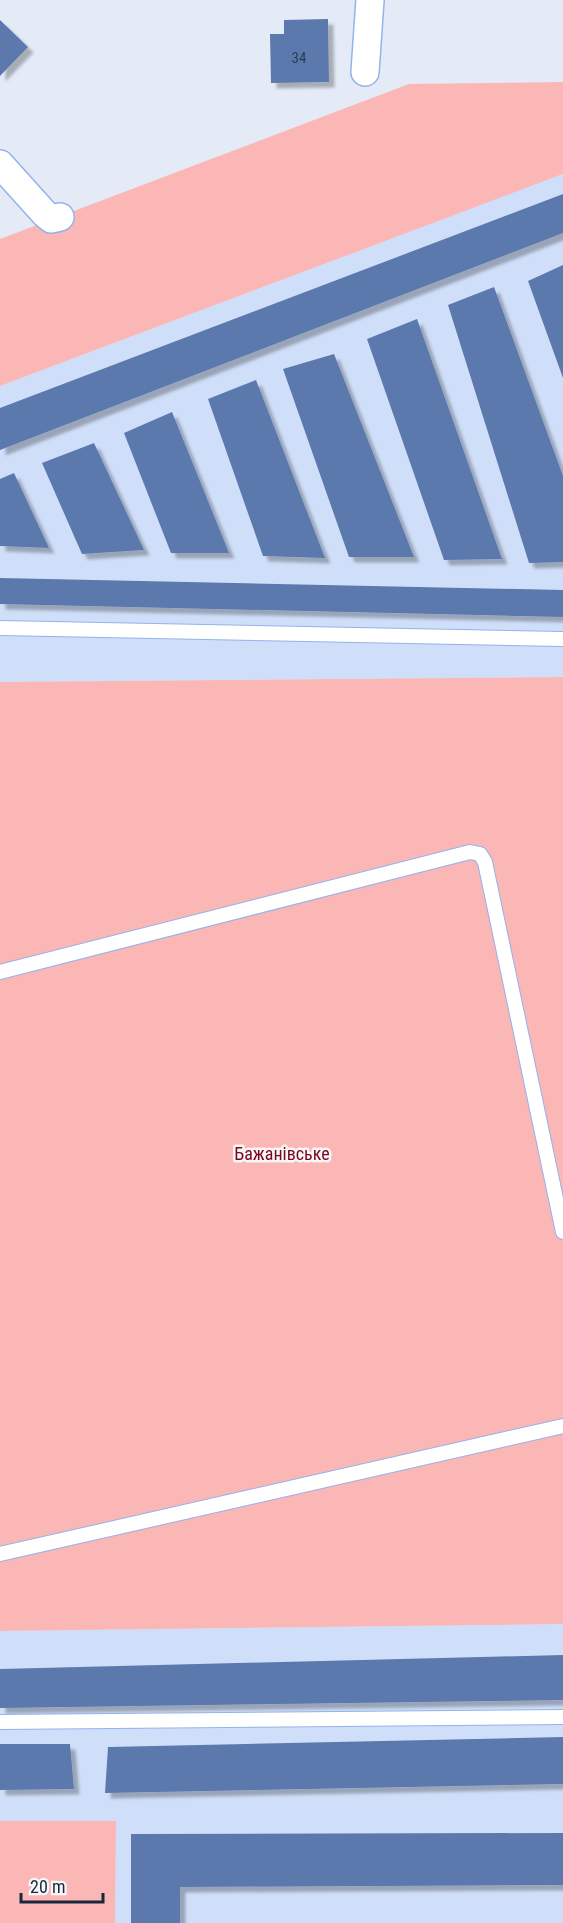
<svg xmlns="http://www.w3.org/2000/svg" width="563" height="1923" viewBox="0 0 563 1923" font-family="'Roboto Condensed',sans-serif">
	<style>
		.built { fill: #d0dff9 }
		.green { fill: #fab7b5 }
		.building { fill: #5b79ad; filter: url(#shadow) }
		.lines { fill: none; stroke-linecap: round; stroke-linejoin: round }
		.lane-casing { stroke: #93b3eb; stroke-width: 16 }
		.street-casing { stroke: #93b3eb; stroke-width: 30 }
		.lane { stroke: #fff; stroke-width: 14 }
		.street { stroke: #fff; stroke-width: 27 }
		.labels { text-anchor: middle; dominant-baseline: central; stroke-width: 5; stroke-linejoin: round; paint-order: stroke }
		.number-label { font-size: 15px; fill: #2a3c58 }
		.park-label { font-size: 18px; fill: #7c051b; stroke: #f7f7f7 }
	</style>
	<defs>
		<filter id="shadow"><feDropShadow dx="5.5" dy="5.5" stdDeviation="1.5" flood-color="#0004"/></filter>
	</defs>
	<rect width="100%" height="100%" fill="#e4ebf7"/>
	<g class="built">
		<polygon points="563,174 563,677 0,682 0,386"/>
		<polygon points="563,1624 563,1923 115,1923 116,1821 0,1821 0,1631"/>
	</g>
	<g class="green">
		<polygon points="563,82 563,174 0,386 0,239 409,84"/>
		<polygon points="563,677 563,1624 0,1631 0,682"/>
		<polygon points="0,1821 116,1821 115,1923 0,1923"/>
	</g>
	<g class="building">
		<polygon points="328,19 329,82 271,83 270,34 284,34 284,20"/>
		<polygon points="0,20 28,47 0,76"/>
		<polygon points="563,194 563,233 0,450 0,408"/>
		<polygon points="563,265 563,378 528,281"/>
		<polygon points="494,287 563,476 563,562 529,563 448,305"/>
		<polygon points="417,319 502,559 444,560 367,339"/>
		<polygon points="334,354 414,557 349,557 283,369"/>
		<polygon points="256,380 325,558 263,556 208,399"/>
		<polygon points="172,412 229,553 171,553 124,433"/>
		<polygon points="94,443 144,550 82,554 42,463"/>
		<polygon points="14,473 49,548 0,546 0,479"/>
		<polygon points="0,578 563,590 563,617 0,604"/>
		<polygon points="563,1655 563,1700 0,1708 0,1669"/>
		<polygon points="563,1737 563,1784 105,1793 108,1747"/>
		<polygon points="0,1744 70,1744 74,1789 0,1790"/>
		<polygon points="563,1833 563,1885 180,1887 180,1923 131,1923 131,1834"/>
	</g>
	<g class="lines">
		<g class="lane-casing">
			<g id="lane">
				<polyline points="0,628 563,639"/>
				<polyline points="0,972 470,852 480,854 485,862 563,1232"/>
				<polyline points="0,1554 563,1426"/>
				<polyline points="0,1722 563,1717"/>
			</g>
		</g>
		<g class="street-casing">
			<g id="street">
				<polyline points="365,72 370,0"/>
				<polyline points="0,164 45,214 51,219 60,217"/>
			</g>
		</g>
		<use href="#lane" class="lane"/>
		<use href="#street" class="street"/>
	</g>
	<g class="labels">
		<g class="number-label">
			<text x="299" y="58">34</text>
		</g>
		<g class="park-label">
			<text x="282" y="1153">Бажанівське</text>
		</g>
	</g>
	<path d="M21 1893v9h82v-9" fill="none" stroke="#1a273c" stroke-width="3"/>
	<text x="30" y="1893" font-size="18" fill="#1a273c" stroke="#f7f7f7" stroke-width="4.5" paint-order="stroke">20 m</text>
</svg>
